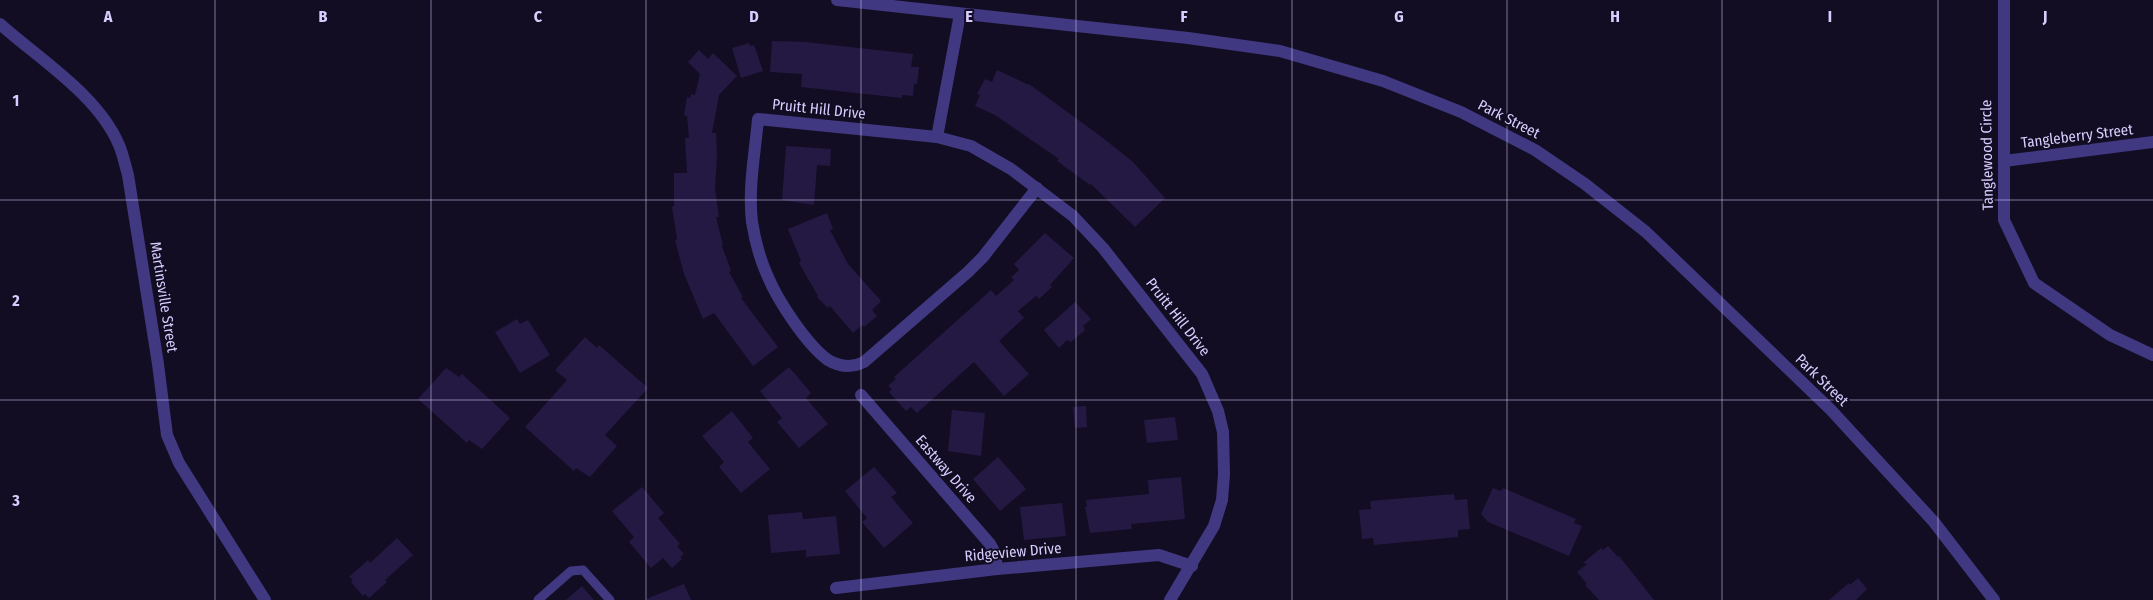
<svg xmlns="http://www.w3.org/2000/svg" width="2153" height="600" viewBox="0 0 2153 600" font-family="'Fira Sans Condensed',sans-serif">
	<style>
		.building { fill: #241943 }
		.lines { fill: none; stroke-linecap: round; stroke-linejoin: round }
		.service { stroke: #403881; stroke-width: 9 }
		.minor { stroke: #403881; stroke-width: 12 }
		.tertiary { stroke: #403881; stroke-width: 12 }
		.grid { fill: none; stroke: #d7ceff; stroke-width: 1; stroke-opacity: 0.55 }
		.labels { text-anchor: middle; dominant-baseline: central; stroke-width: 4; stroke-linejoin: round; paint-order: stroke }
		.street-label { font-size: 15px; fill: #d7ceff; stroke: #120d22 }
		.grid-label { font-size: 16px; text-anchor: middle; font-weight: bold; fill: #d7ceff; stroke: #120d22; stroke-width: 4; stroke-linejoin: round; paint-order: stroke }
	</style>
	<rect width="100%" height="100%" fill="#120d22"/>
	<g class="building">
		<polygon points="772,41 805,42 913,54 911,67 919,67 917,84 914,84 913,96 902,95 902,98 801,87 802,74 770,72"/>
		<polygon points="749,43 750,46 754,45 763,71 741,78 732,48"/>
		<polygon points="699,50 708,59 713,53 737,76 719,95 712,133 716,133 717,155 715,189 719,217 716,217 723,245 722,246 731,271 729,272 743,297 741,298 778,347 753,366 714,313 703,319 684,274 675,240 677,239 672,207 674,206 674,173 687,173 685,138 689,138 687,116 684,115 687,97 690,98 691,94 695,95 700,74 688,62"/>
		<polygon points="997,70 1029,85 1029,84 1103,138 1133,162 1165,198 1135,227 1091,184 1090,185 1057,161 1059,159 995,115 975,106 980,95 977,94 985,79 992,82"/>
		<polygon points="786,146 831,149 830,166 817,165 814,205 782,200"/>
		<polygon points="827,213 833,229 830,230 848,264 881,301 872,310 877,316 864,327 862,325 853,333 830,306 828,308 817,297 818,296 799,263 801,261 788,229"/>
		<polygon points="1045,233 1074,258 1050,285 1052,287 1039,299 1036,296 1018,311 1024,318 999,341 1029,374 1004,396 974,362 917,413 911,407 906,411 889,392 892,389 888,386 896,379 894,377 991,290 996,296 1014,280 1011,277 1019,270 1014,264"/>
		<polygon points="1075,302 1091,319 1083,326 1085,330 1071,342 1067,340 1059,348 1044,330"/>
		<polygon points="517,319 520,324 528,320 550,355 520,373 495,332"/>
		<polygon points="585,337 597,348 599,345 648,388 605,435 617,446 590,477 576,468 574,471 525,427 567,380 555,370"/>
		<polygon points="789,367 811,393 806,398 828,424 799,448 777,422 782,418 760,391"/>
		<polygon points="446,368 459,377 462,374 510,418 482,449 469,440 467,443 418,399"/>
		<polygon points="1086,406 1087,427 1075,428 1073,407"/>
		<polygon points="952,410 985,413 981,456 948,451"/>
		<polygon points="732,411 753,438 748,442 770,469 741,493 719,467 724,462 702,436"/>
		<polygon points="1175,417 1178,440 1147,443 1144,420"/>
		<polygon points="998,457 1026,489 1000,511 973,479"/>
		<polygon points="874,467 897,493 891,497 913,523 884,548 862,522 867,518 845,491"/>
		<polygon points="1181,477 1185,519 1131,524 1132,529 1090,533 1085,507 1087,507 1086,500 1149,494 1148,480"/>
		<polygon points="642,487 664,513 658,518 680,544 677,546 684,554 680,557 682,559 672,568 663,558 651,568 629,542 634,537 612,511"/>
		<polygon points="1493,488 1501,491 1503,488 1576,519 1574,523 1582,526 1569,556 1488,522 1481,514"/>
		<polygon points="1454,494 1455,500 1467,499 1470,529 1458,530 1458,537 1374,545 1373,538 1362,539 1359,510 1371,509 1370,501"/>
		<polygon points="1062,503 1066,536 1024,540 1020,507"/>
		<polygon points="802,512 803,519 836,516 840,554 806,557 806,550 771,553 768,515"/>
		<polygon points="397,538 413,555 385,580 387,582 369,598 365,594 363,596 351,582 353,580 349,577 368,560 370,563"/>
		<polygon points="1608,546 1618,557 1619,556 1654,600 1599,600 1585,585 1587,584 1577,572 1587,564 1583,563 1601,548 1603,550"/>
		<polygon points="1858,578 1867,589 1856,600 1829,600 1849,583 1850,585"/>
		<polygon points="684,584 691,600 647,600 646,599"/>
		<polygon points="582,586 594,600 566,600"/>
	</g>
	<g class="lines">
		<polyline class="service" points="538,600 571,571 583,570 610,600"/>
		<g class="minor">
			<polyline points="2004,0 2004,220 2034,283 2110,335 2153,355"/>
			<path d="M0 24C39 59 98 95 119 145 123 154 125 165 128 175L158 364 167 435 179 463 265 600"/>
			<polyline points="937,137 960,14"/>
			<polyline points="2004,161 2153,142"/>
			<path d="M1037 188 983 257 968 272 864 362C852 368 840 367 828 360 807 345 778 301 768 277 760 260 755 240 752 222 748 188 755 153 758 119L937 137 971 146 1011 169 1073 216 1103 248 1202 374 1218 411 1223 432 1224 474 1222 500 1214 526 1170 600"/>
			<polyline points="861,395 990,544 995,553 997,569"/>
			<polyline points="836,588 997,569 1159,555 1192,566"/>
		</g>
		<polyline class="tertiary" points="837,0 1188,38 1280,51 1383,81 1461,112 1535,150 1585,184 1646,232 1831,410 1934,522 1994,600"/>
	</g>
	<path class="grid" d="M215 0V600M431 0V600M646 0V600M861 0V600M1076 0V600M1292 0V600M1507 0V600M1722 0V600M1938 0V600M0 200H2153M0 400H2153"/>
	<g class="labels">
		<g class="street-label">
			<text transform="translate(819 109) rotate(6)">Pruitt Hill Drive</text>
			<text transform="translate(1509 119) rotate(27)">Park Street</text>
			<text transform="translate(2077 136) rotate(-7)">Tangleberry Street</text>
			<text transform="translate(1987 155) rotate(-91)">Tanglewood Circle</text>
			<text transform="translate(164 297) rotate(81)">Martinsville Street</text>
			<text transform="translate(1178 317) rotate(52)">Pruitt Hill Drive</text>
			<text transform="translate(1822 380) rotate(44)">Park Street</text>
			<text transform="translate(946 469) rotate(49)">Eastway Drive</text>
			<text transform="translate(1013 552) rotate(-5)">Ridgeview Drive</text>
		</g>
	</g>
	<g class="grid-label">
		<text x="108" y="22">A</text>
		<text x="323" y="22">B</text>
		<text x="538" y="22">C</text>
		<text x="754" y="22">D</text>
		<text x="969" y="22">E</text>
		<text x="1184" y="22">F</text>
		<text x="1399" y="22">G</text>
		<text x="1615" y="22">H</text>
		<text x="1830" y="22">I</text>
		<text x="2045" y="22">J</text>
		<text x="16" y="106">1</text>
		<text x="16" y="306">2</text>
		<text x="16" y="506">3</text>
	</g>
</svg>
